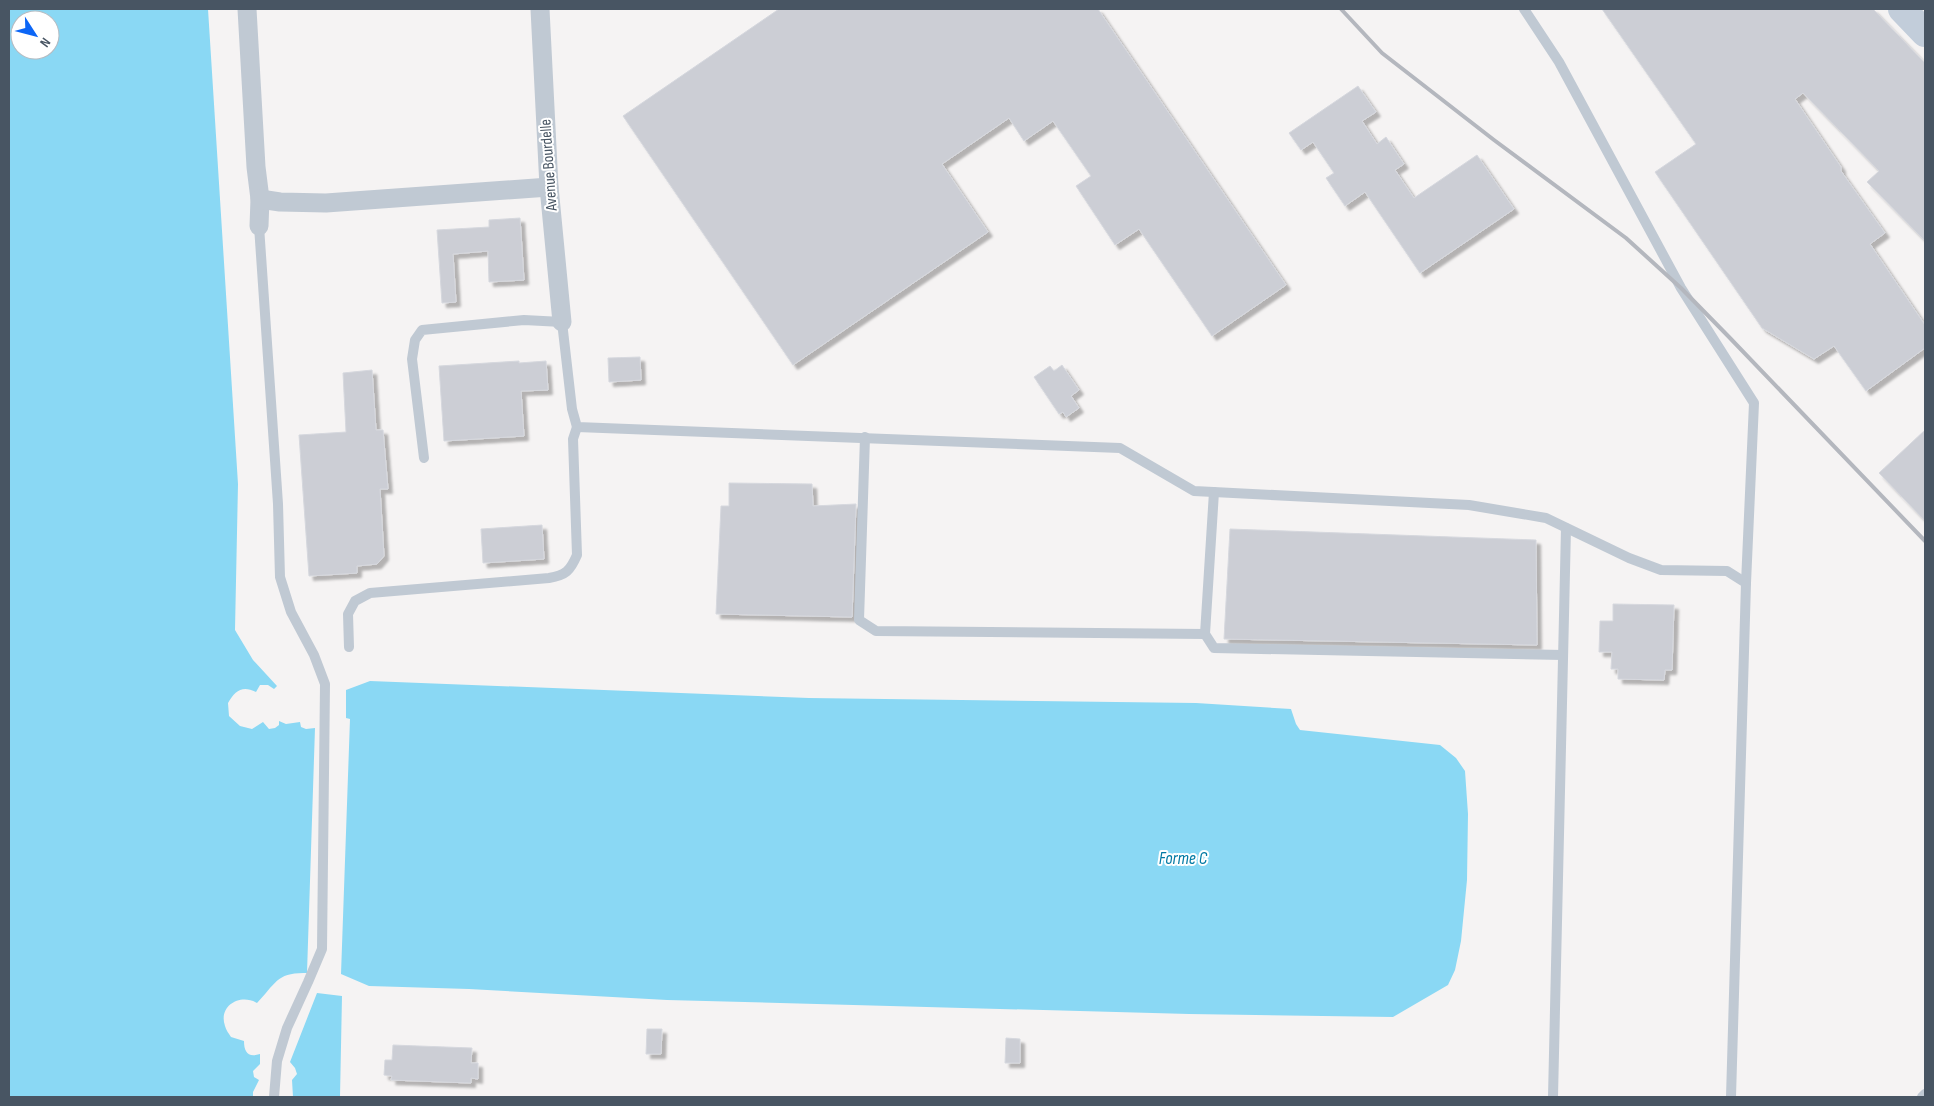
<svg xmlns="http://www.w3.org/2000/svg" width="1934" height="1106" viewBox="0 0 1934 1106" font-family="'Sofia Sans Condensed',sans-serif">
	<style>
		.water { fill: #8ad8f4; fill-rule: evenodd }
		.building { fill: #ccced5; stroke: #d6d8de; filter: url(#shadow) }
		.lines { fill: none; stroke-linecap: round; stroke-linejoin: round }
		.lane { stroke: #c0c9d3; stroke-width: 10 }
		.street { stroke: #c0c9d3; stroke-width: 19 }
		.secondary { stroke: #c2cdda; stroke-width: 28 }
		.rail { stroke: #b4b7be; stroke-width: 4 }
		.labels { text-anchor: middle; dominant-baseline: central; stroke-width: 4; stroke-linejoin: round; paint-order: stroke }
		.street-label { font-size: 16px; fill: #485563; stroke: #fff }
		.water-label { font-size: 18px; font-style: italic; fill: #037aa4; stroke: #fff }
	</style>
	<defs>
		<filter id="shadow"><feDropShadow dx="4.5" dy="4.5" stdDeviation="1" flood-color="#0004"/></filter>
	</defs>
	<rect width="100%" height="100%" fill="#f5f3f3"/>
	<g class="water">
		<path d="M9 9H208L238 484 235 630 253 660 277 686 274 689 268 685H260L256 692C242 685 235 691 228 703L229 716 240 726 252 729 263 722 269 729 275 728 279 725V721L286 724 300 722 301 727 306 729 315 728 307 973C277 972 276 983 257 1003 240 993 218 1006 225 1026 226 1030 229 1034 231 1037L244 1041C244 1052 248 1058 260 1054V1064L253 1071 254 1077 259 1080 253 1092V1097H9ZM20 20H50V50H20Z"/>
		<polygon points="370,681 809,698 1196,703 1291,709 1296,724 1300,730 1440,745 1456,758 1465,771 1468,814 1467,880 1461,941 1455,970 1448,985 1393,1017 1189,1014 667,1000 469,989 369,986 341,974 350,719 346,718 346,690"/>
		<polygon points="317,993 342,996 340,1097 293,1097 292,1080 297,1074 295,1068 290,1062"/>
	</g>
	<g class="building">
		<polygon points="779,9 1098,9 1286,285 1212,336 1139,229 1115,245 1076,186 1091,176 1053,121 1024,141 1009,118 942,164 988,232 793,365 623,116"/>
		<polygon points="1602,9 1873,9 1925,63 1925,241 1867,182 1879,171 1803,93 1795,99 1841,167 1841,171 1885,233 1870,244 1925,325 1925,348 1866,391 1834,346 1814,359 1762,328 1655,172 1696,144"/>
		<polygon points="1358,86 1376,112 1362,121 1377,144 1386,137 1404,164 1395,170 1414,198 1477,155 1514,209 1420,273 1365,192 1345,206 1326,178 1334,173 1313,142 1301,150 1289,133"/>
		<polygon points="520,218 524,280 489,282 488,251 453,254 456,302 442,303 437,230 489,227 489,220"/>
		<polygon points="640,357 641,380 609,382 608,358"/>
		<polygon points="519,361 519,363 546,361 548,390 521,391 524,436 444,441 439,366"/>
		<polygon points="1062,365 1079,390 1071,396 1079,408 1066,417 1063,412 1059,414 1034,377 1050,366 1054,371"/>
		<polygon points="372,370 376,430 383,430 388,489 380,489 384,556 377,564 357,566 357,573 309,576 299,435 346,432 343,373"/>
		<polygon points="1925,430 1925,521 1879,473"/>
		<polygon points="729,483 812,484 813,506 856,504 852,617 716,614 721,506 729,506"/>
		<polygon points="542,525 544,559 483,563 481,529"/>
		<polygon points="1230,529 1536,540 1537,645 1224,639"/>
		<polygon points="1613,604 1674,605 1672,670 1665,670 1664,680 1618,679 1618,669 1611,669 1612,652 1599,652 1600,621 1613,621"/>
		<polygon points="647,1029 662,1029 661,1054 646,1054"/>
		<polygon points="1006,1038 1020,1039 1020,1063 1005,1063"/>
		<polygon points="393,1045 472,1048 471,1063 478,1063 478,1079 471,1078 471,1083 391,1080 392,1076 384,1075 385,1060 392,1060"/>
	</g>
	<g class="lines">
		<g class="lane">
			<polyline points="1524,9 1559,62 1681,288 1754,403 1746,583"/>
			<polyline points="259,226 278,504 280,577 291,612 314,655 325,684 322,949 308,982 287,1028 277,1061 274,1097"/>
			<polyline points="865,437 859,620 876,631 1205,634"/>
			<polyline points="424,458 412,359 415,340 422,330 524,320 562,322 572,409 577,427 1120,448 1194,491 1469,505 1546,518 1629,558 1661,570 1727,571 1746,583 1731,1097"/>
			<polyline points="1214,492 1205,634 1214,648 1563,655"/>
			<path d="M349 647 348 614 355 601 370 593 549 578C566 575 570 571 577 555L573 439 577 427"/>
			<polyline points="1553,1097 1566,528"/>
			<polyline points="1922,1097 1925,1094"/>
		</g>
		<g class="street">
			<polyline points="247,9 256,167 260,199 259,226"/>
			<polyline points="540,9 549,187 562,322"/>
			<polyline points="260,199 280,202 326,203 549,187"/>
		</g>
		<polyline class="secondary" points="1902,9 1925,33"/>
		<polyline class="rail" points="1341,9 1382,53 1494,140 1626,238 1681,288 1729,337 1925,541"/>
	</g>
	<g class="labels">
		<g class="street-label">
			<text transform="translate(549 165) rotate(-94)">Avenue Bourdelle</text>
		</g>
		<g class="water-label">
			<text x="1183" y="858">Forme C</text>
		</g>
	</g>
	<rect width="1934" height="1106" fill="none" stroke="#485563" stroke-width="20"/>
	<g transform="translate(35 35) rotate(126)"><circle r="24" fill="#ffffff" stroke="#b6bbc1"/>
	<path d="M0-4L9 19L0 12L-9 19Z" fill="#0c66f6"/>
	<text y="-8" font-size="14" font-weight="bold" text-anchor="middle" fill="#485563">N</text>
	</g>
</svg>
